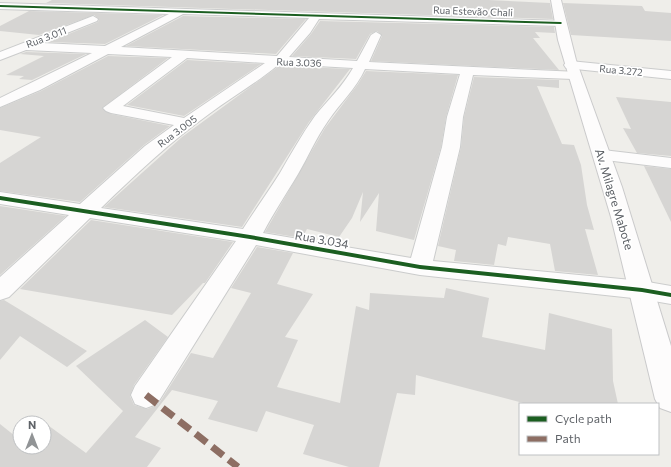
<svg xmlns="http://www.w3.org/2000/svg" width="671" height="467" viewBox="0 0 671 467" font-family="Commissioner,sans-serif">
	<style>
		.building { fill: #d6d5d3 }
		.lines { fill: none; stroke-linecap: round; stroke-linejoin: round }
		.street-casing { stroke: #cbcccc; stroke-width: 2 }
		.secondary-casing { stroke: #cacacb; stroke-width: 2 }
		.street { fill: #fdfcfc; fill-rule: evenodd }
		.secondary { fill: #fdfcfc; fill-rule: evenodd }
		.quiet { stroke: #8d6e63; stroke-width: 7; stroke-dasharray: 14 7; stroke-linecap: butt }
		.cycleway-casing { stroke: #fff; stroke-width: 2 }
		.cycleway { fill: #1b5e20; fill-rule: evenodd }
		.labels { text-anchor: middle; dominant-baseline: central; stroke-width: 3.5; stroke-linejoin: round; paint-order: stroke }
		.far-street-label { font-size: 10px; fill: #5f6368; stroke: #fff }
		.street-label { font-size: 12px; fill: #5f6368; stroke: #fff }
	</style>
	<rect width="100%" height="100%" fill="#efeeea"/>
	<g class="building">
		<polygon points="52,0 488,0 550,3 553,19 46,3"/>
		<polygon points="563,3 642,6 645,11 671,13 671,41 571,35"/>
		<polygon points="29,11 163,15 105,44 49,42 98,22 99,19 94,15 39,35 0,31 0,26"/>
		<polygon points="183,16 306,19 276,54 126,46"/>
		<polygon points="320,21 554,27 555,33 535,32 540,38 533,38 559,70 371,61 382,36 377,31 370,34 356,59 292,56 311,34"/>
		<polygon points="26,52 86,54 32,80 19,79 24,76 6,75 44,56 20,54"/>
		<polygon points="108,56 168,58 102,108 111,114 170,126 144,145 80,202 0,191 0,163 41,137 0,130 0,108 41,91"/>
		<polygon points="187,60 261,64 184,116 127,105"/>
		<polygon points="279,66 350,69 309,122 242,227 104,207 182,137"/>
		<polygon points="366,71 458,75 446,117 441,147 414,240 376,231 379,193 360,222 363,192 352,218 339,237 307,229 302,238 265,232 325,128 358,84"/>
		<polygon points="474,77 559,80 559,88 537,86 562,144 574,145 581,165 587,205 594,230 585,229 598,275 555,271 550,244 508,237 506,246 498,244 494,265 454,261 456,250 438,246 461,147 464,117"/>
		<polygon points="616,97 671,102 671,156 637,153 623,128 631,129"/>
		<polygon points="644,166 671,169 671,222"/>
		<polygon points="0,206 66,216 0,275"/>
		<polygon points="91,220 233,242 205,283 203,283 172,315 20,289"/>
		<polygon points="257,247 293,253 277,284 313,294 285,337 298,340 277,387 340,403 356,306 369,310 370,293 444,298 446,288 489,298 482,337 545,350 549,313 612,329 613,381 618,404 527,404 416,375 415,395 397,393 379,467 349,467 303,454 314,425 266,411 257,432 208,419 218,401 172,390 135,437 161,448 147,467 0,467 0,424 20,440 20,447 44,447 45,423 86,453 123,411 76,366 145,320 168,337 134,385 130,396 134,405 147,409 158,405 191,353 213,358 251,293 231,288"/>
		<polygon points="4,300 32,317 87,351 67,367 20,336 0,360 0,301"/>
	</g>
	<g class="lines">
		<g class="street-casing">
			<g id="street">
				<path d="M0 3 565 21 566 23 561 26 319 19 310 33 289 57 357 61 371 35 376 32 381 35 369 62 578 72 580 75 578 78 573 79 473 75 463 117 460 147 433 261 642 281 671 286V304L642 299 420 275 256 245 157 404 146 408 135 404 131 395 135 386 236 241 90 218 9 297 0 300V277L69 215 0 204V192L80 204 145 146 174 125 111 113 106 111 103 108 172 57 108 54 40 90 0 107V98L92 53 26 50 0 60V52L93 16 98 19 97 21 42 43 105 46 169 14 0 9ZM183 14 309 18 277 56 121 47ZM187 58 265 63 184 118 123 106ZM282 64 353 68C343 86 328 100 315 116 302 134 291 154 280 173 268 192 255 210 243 229L101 208C136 174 170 142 209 114 232 97 256 83 278 65ZM365 69 460 74 447 117 442 147 411 258 263 233C274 212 286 194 298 174 308 157 316 138 328 121 340 103 356 89 365 69Z"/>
				<polygon points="570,61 671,71 671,79 566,68 564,65 566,62"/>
				<polygon points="603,150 671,158 671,168 597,159 594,155 597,151"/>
			</g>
		</g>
		<g class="secondary-casing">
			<polygon id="secondary" points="551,0 561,0 576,60 622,187 671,346 671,412 660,408 655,399 611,217 558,40"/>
		</g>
		<use href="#street" class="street"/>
		<use href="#secondary" class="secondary"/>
		<polyline class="quiet" points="146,395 238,467"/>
		<g class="cycleway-casing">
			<g id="cycleway">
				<polygon points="0,5 561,22 562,23 561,24 0,7"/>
				<polygon points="0,196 250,235 420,265 642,288 671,293 671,297 642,292 420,269 250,239 0,200"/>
			</g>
		</g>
		<use href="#cycleway" class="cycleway"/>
	</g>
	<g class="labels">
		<g class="far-street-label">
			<text transform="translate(473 11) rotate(2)">Rua Estevão Chali</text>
			<text transform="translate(46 37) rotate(-21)">Rua 3.011</text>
			<text transform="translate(299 62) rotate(2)">Rua 3.036</text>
			<text transform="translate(621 70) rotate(5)">Rua 3.272</text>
			<text transform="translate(177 131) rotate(-37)">Rua 3.005</text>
		</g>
		<g class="street-label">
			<text transform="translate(615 199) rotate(73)">Av. Milagre Mabote</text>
			<text transform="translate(322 239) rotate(10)">Rua 3.034</text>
		</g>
	</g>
	<rect x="519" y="403" width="140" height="52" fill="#ffffff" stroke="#bfc1c3"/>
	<rect x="527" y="416" width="20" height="6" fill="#1b5e20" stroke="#bfc1c3"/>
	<text x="555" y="423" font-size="12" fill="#5f6368">Cycle path</text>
	<rect x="527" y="436" width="20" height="6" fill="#8d6e63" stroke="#bfc1c3"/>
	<text x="555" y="443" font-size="12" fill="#5f6368">Path</text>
	<g transform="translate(32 435)"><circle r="19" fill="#ffffff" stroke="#bfc1c3"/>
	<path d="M0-3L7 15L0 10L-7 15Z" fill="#919496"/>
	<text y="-6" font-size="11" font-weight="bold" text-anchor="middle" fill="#5f6368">N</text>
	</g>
</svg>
